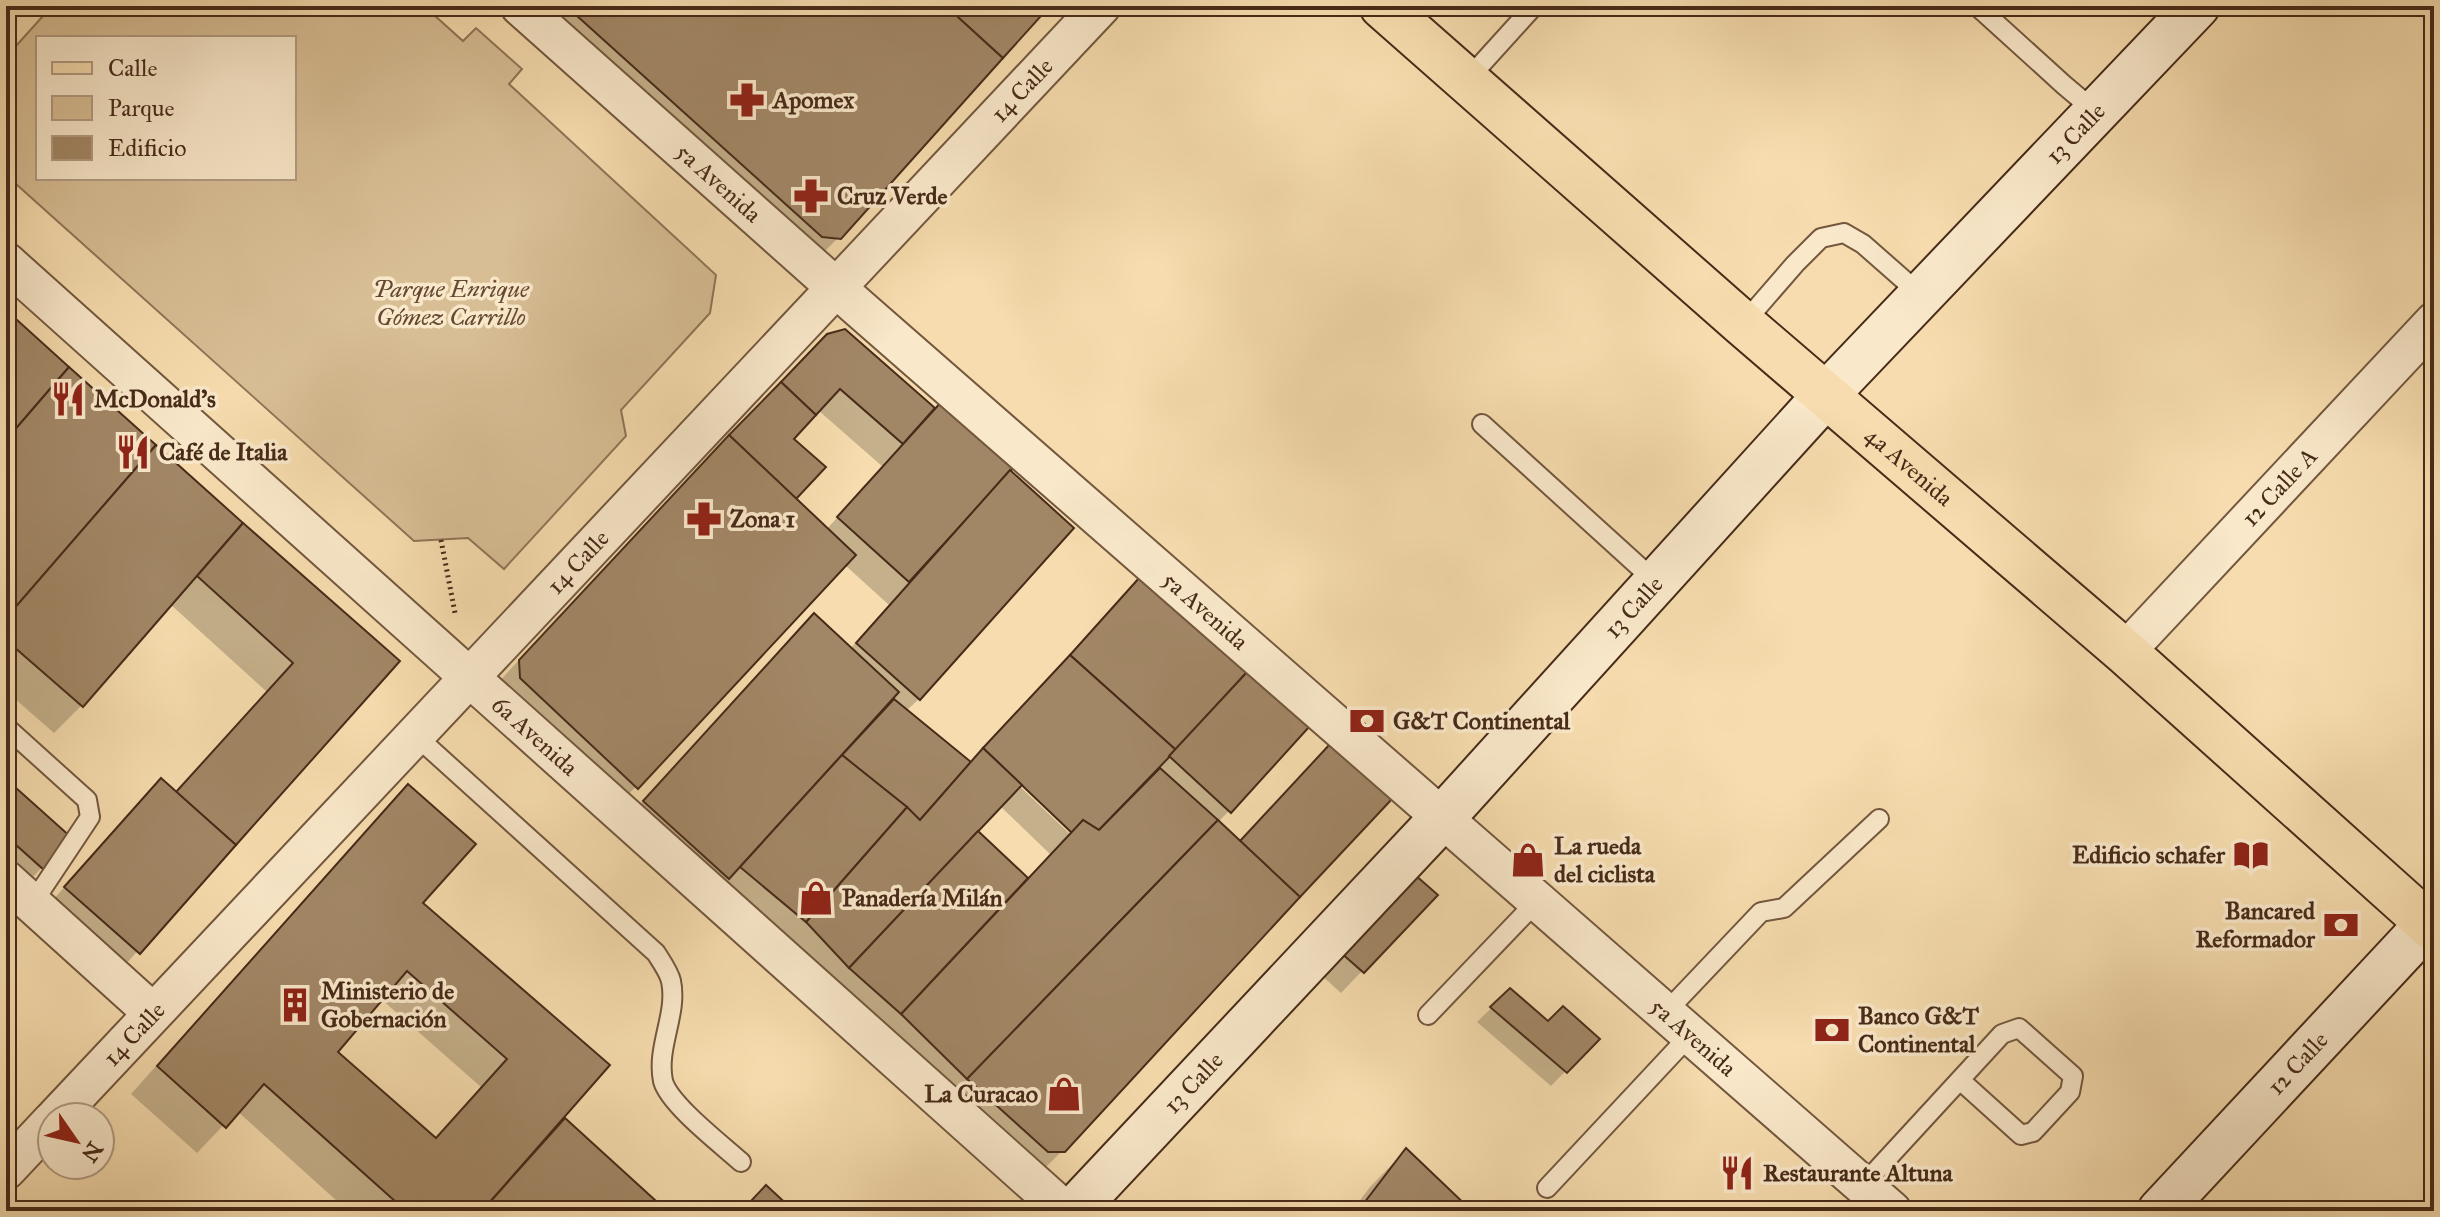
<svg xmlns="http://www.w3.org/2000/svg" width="2440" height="1217" viewBox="0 0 2440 1217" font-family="'IM FELL Great Primer',serif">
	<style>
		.green { fill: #d8be95; stroke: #907457; stroke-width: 2; fill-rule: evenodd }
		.shadow { fill: #0003; fill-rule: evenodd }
		.building { fill: #a28766; stroke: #472b19; stroke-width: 2; fill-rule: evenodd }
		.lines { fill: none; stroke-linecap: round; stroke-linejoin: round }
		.lane-casing { stroke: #73573e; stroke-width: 22 }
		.street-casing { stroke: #73573e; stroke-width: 42 }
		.secondary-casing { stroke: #472b19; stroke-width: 48 }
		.primary-casing { stroke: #472b19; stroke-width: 48 }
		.path { stroke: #472b19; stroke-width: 5; stroke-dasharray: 2 4; stroke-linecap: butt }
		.lane { stroke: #f9e8ca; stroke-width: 18 }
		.street { stroke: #f9e8ca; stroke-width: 38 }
		.secondary { stroke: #f9e8ca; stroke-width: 44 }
		.primary { stroke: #f6dcae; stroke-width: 44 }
		.labels { text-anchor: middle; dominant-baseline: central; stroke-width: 7; stroke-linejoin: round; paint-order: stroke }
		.street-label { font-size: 24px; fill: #472b19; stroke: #f9e8ca }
		.poi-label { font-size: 24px; font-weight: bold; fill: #472b19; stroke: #f9e8ca; text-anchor: start }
		.park-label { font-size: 24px; font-style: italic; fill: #644832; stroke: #f9e8ca }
	</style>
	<rect width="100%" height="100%" fill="#f6dcae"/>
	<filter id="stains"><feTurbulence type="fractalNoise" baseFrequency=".0025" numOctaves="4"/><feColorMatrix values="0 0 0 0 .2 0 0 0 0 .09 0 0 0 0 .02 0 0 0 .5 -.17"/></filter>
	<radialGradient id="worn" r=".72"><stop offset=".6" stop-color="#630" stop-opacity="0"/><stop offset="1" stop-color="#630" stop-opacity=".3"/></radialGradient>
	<path class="green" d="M52 6H424L463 41 476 28 522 69 509 84 716 275 710 313 621 410 626 436 504 569 468 538 414 541 6 175V57ZM38 38H294V178H38Z"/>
	<g class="shadow">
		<polygon points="508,6 1047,6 839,237 811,265"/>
		<polygon points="6,313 397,661 117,974 44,910 140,802 175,794 267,692 170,604 81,706 54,733 6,691"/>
		<path d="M844 331 935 411 1012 466 919 699 906 711 970 763 1119 601 1229 811 1217 823 1063 1150 1035 1178 617 830 787 643 850 649 889 605 845 565 609 815 492 689 701 465ZM818 410 883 467 826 530 793 499 791 440ZM1147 776 1151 780 1121 809 1118 807ZM1016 777 1074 832 1071 835 1013 780ZM999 805 1051 855 1027 880 975 831Z"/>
		<polygon points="6,782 69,838 21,890 6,876"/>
		<path d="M408 786 420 903 562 1118 664 1211H348L237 1111 197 1153 131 1094 381 814ZM381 999 481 1087 435 1140 335 1052Z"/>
		<polygon points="1393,898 1362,971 1341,993 1320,974"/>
		<polygon points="1510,990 1548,1024 1597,1039 1551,1086 1477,1022"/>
		<polygon points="1406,1150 1469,1211 1352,1211 1370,1187"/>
	</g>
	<g class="building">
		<polygon points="566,6 946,6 1003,58 841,239 822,237"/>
		<polygon points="946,6 1050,6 1003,58"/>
		<polygon points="6,310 69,367 6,440"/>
		<polygon points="845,329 935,408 903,444 840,389 816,415 781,382 827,334"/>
		<polygon points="69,367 156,445 6,618 6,440"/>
		<polygon points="781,382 816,415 794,439 826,467 796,499 729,435"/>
		<polygon points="943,400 1015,466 909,582 837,517"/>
		<polygon points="729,435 856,555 638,789 520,678 519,660"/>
		<polygon points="156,445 243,523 83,707 6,640 6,618"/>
		<polygon points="1010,470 1074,528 920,700 856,643"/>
		<polygon points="243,523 400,661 236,845 176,792 293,663 197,576"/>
		<polygon points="1140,577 1248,671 1176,750 1070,655"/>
		<polygon points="814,613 899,692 729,879 643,801"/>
		<polygon points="1070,655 1176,750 1099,830 1083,820 1072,833 983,748"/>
		<polygon points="1248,671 1309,727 1231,813 1169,756"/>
		<polygon points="894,699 971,762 920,820 842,755"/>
		<polygon points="1331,743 1392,799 1300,897 1240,841"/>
		<polygon points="983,748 1022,785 849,968 806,922 907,807 920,820"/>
		<polygon points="842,755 907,807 806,922 740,867"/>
		<polygon points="1160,768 1218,820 967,1079 901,1014 1083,820 1099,830"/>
		<polygon points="161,778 236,845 140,954 64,887"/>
		<polygon points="6,779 72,838 44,870 6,836"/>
		<path d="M408 784 476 844 423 903 610 1065 482 1211H406L264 1084 226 1128 157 1066ZM407 971 507 1059 436 1138 338 1052Z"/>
		<polygon points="1218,820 1300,897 1065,1152 1048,1152 967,1079"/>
		<polygon points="978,831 1028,878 901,1014 849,968"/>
		<polygon points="1414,874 1438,895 1364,973 1340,952"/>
		<polygon points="1510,988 1548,1021 1563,1006 1600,1039 1567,1073 1490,1007"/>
		<polygon points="565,1118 667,1211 482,1211"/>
		<polygon points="1406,1148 1472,1211 1358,1211"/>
		<polygon points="766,1185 794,1211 746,1211 752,1205 749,1203"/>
	</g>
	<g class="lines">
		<g class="lane-casing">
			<g id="lane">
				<polyline points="1977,6 2064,85 2096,112"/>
				<polyline points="1467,80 1534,6"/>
				<polyline points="1743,324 1795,264 1821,238 1844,233 1863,244 1921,295"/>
				<polyline points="1482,424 1656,582"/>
				<polyline points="6,727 87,800 90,817 32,904"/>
				<path d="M415 735 656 953C661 961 669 972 671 981 678 1014 656 1047 663 1081 669 1104 721 1144 741 1162"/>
				<polyline points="1666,1012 1761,912 1784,908 1879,819"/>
				<polyline points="1428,1015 1538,900"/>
				<polyline points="1863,1185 2002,1034 2019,1028 2073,1076 2070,1092 2033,1132 2021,1135 1960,1080"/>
				<polyline points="1547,1188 1691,1034"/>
			</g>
		</g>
		<g class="street-casing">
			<g id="street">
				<path id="s1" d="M520 6 859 308 1892 1211"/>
				<path id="s2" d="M6 262 1065 1211"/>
				<path id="s3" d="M2125 652 2434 322"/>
				<polyline points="6,880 153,1013"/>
				<path id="s4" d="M56 1117 1101 6"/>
				<polyline points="6,1170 52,1121"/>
			</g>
		</g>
		<g class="secondary-casing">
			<g id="secondary">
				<path id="s5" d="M1073 1211 1443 817 1825 396 2197 6"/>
				<path id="s6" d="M2160 1211 2434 917"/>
			</g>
		</g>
		<g class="primary-casing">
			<g id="primary">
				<path id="s7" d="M1382 6 1743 324 2125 652 2434 929"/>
			</g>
		</g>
		<polyline class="path" points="441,540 455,613"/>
		<use href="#lane" class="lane"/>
		<use href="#street" class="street"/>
		<use href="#secondary" class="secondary"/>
		<use href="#primary" class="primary"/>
	</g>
	<defs>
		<g id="pharmacy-bare" transform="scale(2.76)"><path d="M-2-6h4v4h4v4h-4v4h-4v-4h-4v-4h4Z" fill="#8f2418" stroke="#f9e8ca" stroke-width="2.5" paint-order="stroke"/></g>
		<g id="restaurant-bare" transform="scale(2.76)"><path d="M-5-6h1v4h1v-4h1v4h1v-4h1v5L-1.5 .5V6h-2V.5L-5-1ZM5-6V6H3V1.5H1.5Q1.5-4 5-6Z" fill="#8f2418" stroke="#f9e8ca" stroke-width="2.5" paint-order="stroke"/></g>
		<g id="bank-bare" transform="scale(2.76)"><path d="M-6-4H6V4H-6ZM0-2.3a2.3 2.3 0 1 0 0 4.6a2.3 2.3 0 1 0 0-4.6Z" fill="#8f2418" stroke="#f9e8ca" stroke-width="2.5" paint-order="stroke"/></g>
		<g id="library-bare" transform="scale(2.76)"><path d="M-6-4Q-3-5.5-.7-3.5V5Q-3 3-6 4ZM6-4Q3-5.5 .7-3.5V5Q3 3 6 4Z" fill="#8f2418" stroke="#f9e8ca" stroke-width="2.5" paint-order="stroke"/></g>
		<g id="shop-bare" transform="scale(2.76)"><path d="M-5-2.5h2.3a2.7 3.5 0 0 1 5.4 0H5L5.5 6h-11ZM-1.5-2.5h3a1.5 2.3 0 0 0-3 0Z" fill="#8f2418" stroke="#f9e8ca" stroke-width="2.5" paint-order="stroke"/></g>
		<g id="building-bare" transform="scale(2.76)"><path d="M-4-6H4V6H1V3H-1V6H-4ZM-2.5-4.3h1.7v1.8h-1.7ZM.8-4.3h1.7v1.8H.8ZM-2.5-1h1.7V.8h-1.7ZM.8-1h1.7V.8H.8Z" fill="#8f2418" stroke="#f9e8ca" stroke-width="2.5" paint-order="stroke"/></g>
	</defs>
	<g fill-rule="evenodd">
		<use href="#pharmacy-bare" x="747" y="100"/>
		<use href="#pharmacy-bare" x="811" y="196"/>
		<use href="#restaurant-bare" x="68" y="399"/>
		<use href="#restaurant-bare" x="133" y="452"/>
		<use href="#pharmacy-bare" x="704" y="519"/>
		<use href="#bank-bare" x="1367" y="721"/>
		<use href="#library-bare" x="2251" y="855"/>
		<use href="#shop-bare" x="1528" y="860"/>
		<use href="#shop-bare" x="816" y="898"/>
		<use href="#bank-bare" x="2341" y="925"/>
		<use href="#building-bare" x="295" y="1005"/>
		<use href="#bank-bare" x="1832" y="1030"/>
		<use href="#shop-bare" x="1064" y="1094"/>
		<use href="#restaurant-bare" x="1737" y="1173"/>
	</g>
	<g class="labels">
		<g class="street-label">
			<text stroke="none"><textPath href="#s4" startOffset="1410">14 Calle</textPath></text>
			<text stroke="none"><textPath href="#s5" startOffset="1472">13 Calle</textPath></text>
			<text stroke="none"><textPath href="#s1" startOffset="266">5a Avenida</textPath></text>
			<text stroke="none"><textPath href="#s7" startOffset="700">4a Avenida</textPath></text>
			<text stroke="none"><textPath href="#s3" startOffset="226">12 Calle A</textPath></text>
			<text stroke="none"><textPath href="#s4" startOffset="762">14 Calle</textPath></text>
			<text stroke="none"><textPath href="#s5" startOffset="824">13 Calle</textPath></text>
			<text stroke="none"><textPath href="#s1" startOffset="914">5a Avenida</textPath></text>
			<text stroke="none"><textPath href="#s2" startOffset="710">6a Avenida</textPath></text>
			<text stroke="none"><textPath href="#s4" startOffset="114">14 Calle</textPath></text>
			<text stroke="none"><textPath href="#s1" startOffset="1562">5a Avenida</textPath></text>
			<text stroke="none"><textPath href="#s6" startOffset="202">12 Calle</textPath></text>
			<text stroke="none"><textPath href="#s5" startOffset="176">13 Calle</textPath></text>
		</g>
		<g class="poi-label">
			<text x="773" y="100">Apomex</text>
			<text x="837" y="196">Cruz Verde</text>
			<text x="94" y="399">McDonald's</text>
			<text x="159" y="452">Café de Italia</text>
			<text x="730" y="519">Zona 1</text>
			<text x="1393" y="721">G&amp;T Continental</text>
			<text x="1554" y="846">La rueda<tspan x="1554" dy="28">del ciclista</tspan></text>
			<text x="2225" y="855" text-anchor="end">Edificio schafer</text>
			<text x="842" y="898">Panadería Milán</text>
			<text x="2315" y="911" text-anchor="end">Bancared<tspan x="2315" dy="28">Reformador</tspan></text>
			<text x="321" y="991">Ministerio de<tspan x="321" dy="28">Gobernación</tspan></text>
			<text x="1858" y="1016">Banco G&amp;T<tspan x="1858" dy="28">Continental</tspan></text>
			<text x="1038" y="1094" text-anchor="end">La Curacao</text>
			<text x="1763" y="1173">Restaurante Altuna</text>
		</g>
		<g class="park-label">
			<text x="451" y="289">Parque Enrique<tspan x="451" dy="28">Gómez Carrillo</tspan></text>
		</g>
	</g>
	<rect width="2440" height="1217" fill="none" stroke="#f6dcae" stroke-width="32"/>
	<rect x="8" y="8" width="2424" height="1201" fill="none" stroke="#472b19" stroke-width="4"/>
	<rect x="16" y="16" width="2408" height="1185" fill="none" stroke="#472b19" stroke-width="2"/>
	<rect x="36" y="36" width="260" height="144" fill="#f9e8ca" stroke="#b29c83" stroke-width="2"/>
	<rect x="52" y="62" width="40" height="12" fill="#f6dcae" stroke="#b29c83" stroke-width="2"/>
	<text x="108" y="76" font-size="24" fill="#472b19">Calle</text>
	<rect x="52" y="96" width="40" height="24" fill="#d8be95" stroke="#b29c83" stroke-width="2"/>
	<text x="108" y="116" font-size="24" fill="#472b19">Parque</text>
	<rect x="52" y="136" width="40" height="24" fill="#a28766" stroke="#b29c83" stroke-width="2"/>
	<text x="108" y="156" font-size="24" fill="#472b19">Edificio</text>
	<g transform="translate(76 1141) rotate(124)"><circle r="38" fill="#f9e8ca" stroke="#b29c83" stroke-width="2"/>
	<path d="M0-6L14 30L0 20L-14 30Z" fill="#8f2418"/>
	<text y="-12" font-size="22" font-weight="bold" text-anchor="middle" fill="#472b19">N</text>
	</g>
	<rect width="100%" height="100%" filter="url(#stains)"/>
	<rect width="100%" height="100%" fill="url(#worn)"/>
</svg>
